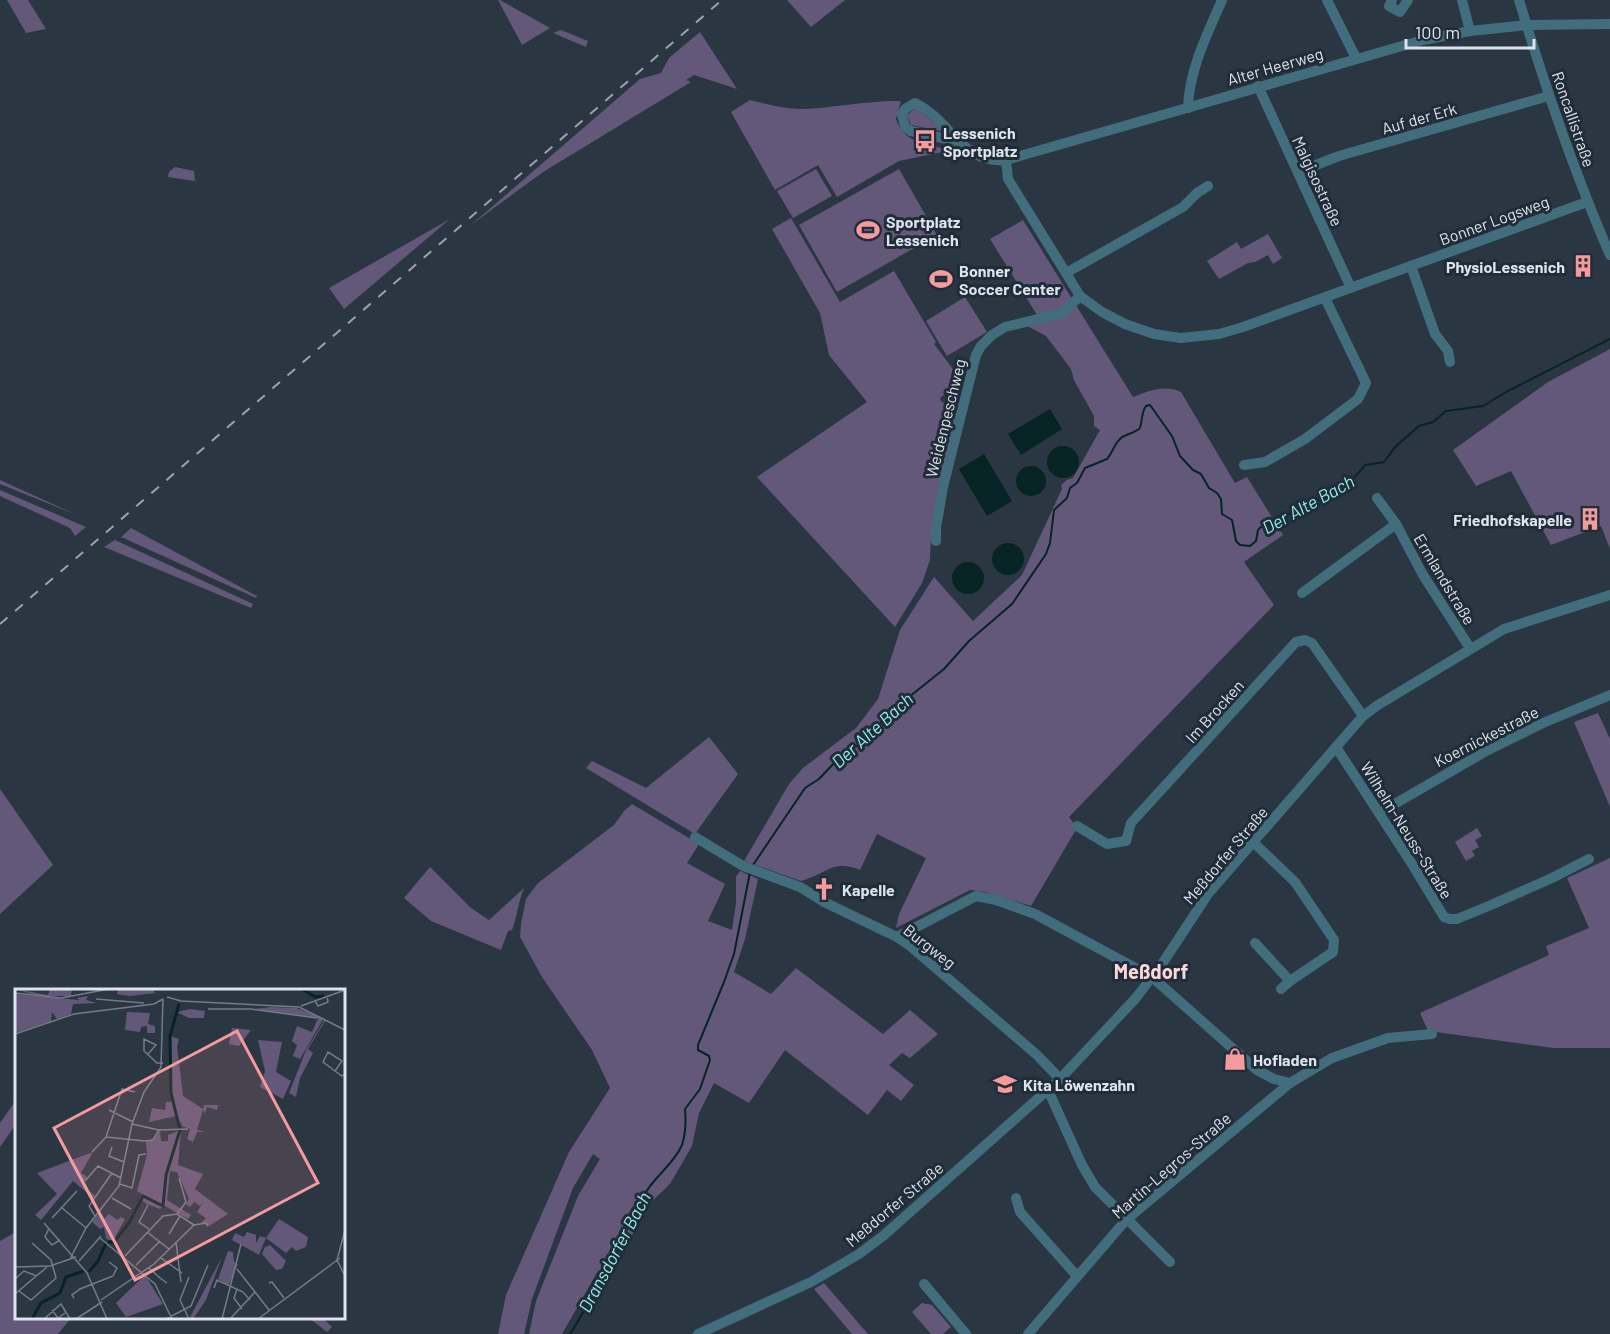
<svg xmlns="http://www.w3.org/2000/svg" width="1610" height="1334" viewBox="0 0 1610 1334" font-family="Barlow,sans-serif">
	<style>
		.green { fill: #635879 }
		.water { fill: #062424 }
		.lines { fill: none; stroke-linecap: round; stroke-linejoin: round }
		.stream { stroke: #062424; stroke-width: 2 }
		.minor { stroke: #426d7c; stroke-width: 10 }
		.rail { stroke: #9ba4ae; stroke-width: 2; stroke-dasharray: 10 10; stroke-linecap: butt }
		.labels { text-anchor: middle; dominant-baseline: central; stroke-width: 6; stroke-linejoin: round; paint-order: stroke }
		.street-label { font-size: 16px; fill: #dde4ec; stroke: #202c38 }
		.poi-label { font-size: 16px; font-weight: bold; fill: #dde4ec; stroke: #202c38; text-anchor: start }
		.water-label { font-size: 18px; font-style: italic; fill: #91eced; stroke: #202c38 }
		.quarter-label { font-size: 20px; font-weight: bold; fill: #fcd8d8; stroke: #202c38 }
		.inset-river { fill: none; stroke: #062424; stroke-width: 3 }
		.inset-road { fill: none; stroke: #727c86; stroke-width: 1.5 }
		.view { fill: #f59b9d; fill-opacity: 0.15; stroke: #f59b9d; stroke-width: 3 }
		.inset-edge { fill: none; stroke: #dde4ec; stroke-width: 3 }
	</style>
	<rect width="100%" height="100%" fill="#2a3642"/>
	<g class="green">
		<polygon points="7,0 28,0 46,29 26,33"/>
		<polygon points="498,0 500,0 550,28 522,45"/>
		<polygon points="787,0 845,0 811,27"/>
		<polygon points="561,30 588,41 586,47 553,33"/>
		<polygon points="700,32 737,89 694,75 686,80 691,82 543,172 471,225 640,79 661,73 669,58"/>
		<path d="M750 100C767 104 784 109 801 109 835 108 868 100 901 101L896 119C904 144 929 145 952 150L899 161 837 197 818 165 775 190 731 112Z"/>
		<polygon points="915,109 918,109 945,132 911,125 907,115"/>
		<polygon points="175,167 194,171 195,181 168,177 169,172"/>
		<polygon points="816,169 832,196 793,218 777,191"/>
		<polygon points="899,169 937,235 837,292 799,225"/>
		<polygon points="791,218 840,302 894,271 936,342 934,344 962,381 940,398 941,401 954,409 957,418 931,538 930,560 922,583 895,627 757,477 867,402 829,355 820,313 772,229"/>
		<polygon points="450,219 344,309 329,288"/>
		<path d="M1023 220 1133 397C1148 391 1165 384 1181 392L1235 483 1247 477 1283 535 1244 562 1274 605 1069 817 1077 828 1031 906 985 892 970 890 896 928 899 914 926 858 877 834 860 870C832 859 827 874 801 881L744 861 789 784 803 768 856 728 878 699 900 630 934 577 973 621 1022 575 1062 489 1061 485 1067 480 1073 478 1100 430 1094 426V416L1074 380 1071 369 1046 336 1029 327 1037 315 990 239Z"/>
		<polygon points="1268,234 1282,258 1273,264 1268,255 1255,262 1248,263 1219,279 1207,261 1237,242 1241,249"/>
		<polygon points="965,297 987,332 947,356 926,321"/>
		<polygon points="1610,349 1610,549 1601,526 1551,545 1511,471 1476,486 1453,450 1548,382"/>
		<polygon points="0,480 77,515 0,484"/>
		<polygon points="0,490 86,527 75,536 70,528 0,496"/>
		<polygon points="131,528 257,596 256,598 121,537"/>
		<polygon points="115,540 253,604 251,608 104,547"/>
		<polygon points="1598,713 1610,739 1610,807 1574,722"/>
		<polygon points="709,737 738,774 695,834 586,768 592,761 646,788"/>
		<polygon points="0,789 53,865 0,914"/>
		<polygon points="632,804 699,844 687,863 725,884 708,921 732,930 736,903 736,877 740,871 758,879 745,939 734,972 771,994 796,968 883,1034 910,1010 938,1034 910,1058 902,1053 889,1065 914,1085 901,1101 887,1090 868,1115 785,1050 749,1103 714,1083 699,1113 692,1146 670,1184 649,1204 627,1244 610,1278 598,1271 562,1334 529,1334 536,1301 578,1196 600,1159 593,1154 573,1188 532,1299 524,1334 498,1334 506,1295 569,1152 610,1088 592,1050 542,977 525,946 520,937 521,924 526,899 538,883 614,825 624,811"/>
		<polygon points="1477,828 1482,836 1475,840 1479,847 1472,851 1475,856 1466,861 1455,842"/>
		<polygon points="1610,858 1610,1048 1554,1048 1428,1031 1420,1013 1549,955 1546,946 1589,928 1567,878"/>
		<path d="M430 867 471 908 489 920 524 888C518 903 517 917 512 930L508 931 501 950 431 921 404 898Z"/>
		<polygon points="16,1100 16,1124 0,1147 0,1123"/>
		<polygon points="16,1232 16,1318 71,1318 58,1334 0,1334 0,1241"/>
		<polygon points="824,1283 868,1334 852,1334 814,1289"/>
		<polygon points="922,1303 932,1305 951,1327 943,1334 931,1334 912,1312"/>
		<polygon points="309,1318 323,1318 332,1327 327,1332"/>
	</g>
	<g class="water">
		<polygon points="1050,409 1062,429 1021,455 1008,434"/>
		<circle cx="1063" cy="462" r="16"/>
		<polygon points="984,454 1012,501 987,516 959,469"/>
		<circle cx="1031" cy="481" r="15"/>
		<circle cx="1008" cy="559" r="16"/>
		<circle cx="968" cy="578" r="16"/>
	</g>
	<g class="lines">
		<g class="stream">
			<path d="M753 865 805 788 819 779 835 762 865 740 889 713 944 669 969 641 1012 604 1046 554 1050 543 1054 510 1067 498 1070 488 1077 483 1085 468 1107 459C1113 452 1114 444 1121 438 1126 434 1134 433 1139 429 1143 425 1140 414 1146 406L1150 405 1172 436 1180 456 1193 470 1201 474 1209 488 1217 493 1221 499 1222 514 1232 520 1236 541 1240 545 1250 546 1256 541 1258 530 1262 526 1275 525 1283 515C1303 511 1316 508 1327 489 1344 486 1355 479 1365 465L1384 462 1395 447 1419 426 1433 422 1446 411 1483 406 1506 392 1610 339"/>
			<path d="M570 1334C599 1289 619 1239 646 1192 656 1175 674 1164 682 1145 686 1133 686 1121 685 1109L700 1089 710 1060 709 1056 698 1050V1045L724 982 734 954 750 872"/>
		</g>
		<g class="minor">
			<polyline points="1327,0 1356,58"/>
			<polyline points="1392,0 1389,6 1400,12 1408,0"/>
			<polyline points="1462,0 1470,31"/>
			<path d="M1519 0C1545 87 1574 172 1610 255"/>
			<polyline points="1258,86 1351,288"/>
			<path d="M1188 108C1189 70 1207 35 1222 0"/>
			<path d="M960 142 911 131 905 127 902 114 905 109 915 103C951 120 962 165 1006 160L1423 40 1470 31 1527 25 1610 24"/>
			<polyline points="1006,160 1008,179 1080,296 1102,312 1125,324 1154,334 1181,338 1219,334 1243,327 1587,202"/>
			<polyline points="1298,172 1339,156 1549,96"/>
			<polyline points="1411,266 1435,334 1448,351 1450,362"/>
			<polyline points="1066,273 1183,207 1197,193 1208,186"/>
			<polyline points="1244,465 1265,462 1305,439 1358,399 1366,383 1325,298"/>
			<polyline points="1377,498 1396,524 1423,575 1470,648"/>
			<polyline points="936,541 936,528 943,487 976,355 981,346 992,335 1005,327 1062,313 1080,296"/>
			<polyline points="1302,593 1396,524"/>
			<polyline points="1336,747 1412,864 1444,917 1450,919 1457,919 1491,905 1552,878 1589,859"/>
			<polyline points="1379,813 1488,750 1543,723 1610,695"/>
			<polyline points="1077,826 1107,844 1126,841 1131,823 1296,642 1305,640 1312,643 1363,716"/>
			<polyline points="695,837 743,866 800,887 824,902 897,937 909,945 1037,1055 1060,1079"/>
			<polyline points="1254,843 1295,882 1334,940 1333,952 1290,981 1281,989"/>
			<polyline points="897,937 976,896 996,900 1035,914 1152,977 1257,1070 1274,1079 1290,1083 1332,1058 1388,1038 1432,1034"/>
			<polyline points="1255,943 1290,981"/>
			<polyline points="1048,1090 1082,1165 1095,1187 1170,1262"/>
			<polyline points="1016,1198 1020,1212 1077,1276"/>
			<polyline points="924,1284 966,1334"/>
			<polyline points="698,1334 811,1282 859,1254 883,1236 1060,1079 1135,999 1162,964 1208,894 1363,716 1378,705 1504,629 1610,595"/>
			<polyline points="1028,1334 1126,1220 1290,1083"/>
		</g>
		<polyline class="rail" points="0,624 722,0"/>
	</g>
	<defs>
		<g id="bus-bare" transform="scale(1.8)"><path d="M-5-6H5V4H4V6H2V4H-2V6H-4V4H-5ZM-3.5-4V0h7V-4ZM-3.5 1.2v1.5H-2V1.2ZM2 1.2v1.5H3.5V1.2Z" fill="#f59b9d" stroke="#202c38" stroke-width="2.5" paint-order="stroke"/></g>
		<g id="stadium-bare" transform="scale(1.8)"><path d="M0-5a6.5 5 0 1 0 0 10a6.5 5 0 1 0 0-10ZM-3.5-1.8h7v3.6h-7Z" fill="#f59b9d" stroke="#202c38" stroke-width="2.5" paint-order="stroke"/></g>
		<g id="building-bare" transform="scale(1.8)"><path d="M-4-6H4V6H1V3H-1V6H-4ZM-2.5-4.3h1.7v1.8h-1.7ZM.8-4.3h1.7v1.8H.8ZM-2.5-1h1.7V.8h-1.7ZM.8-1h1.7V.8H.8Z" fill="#f59b9d" stroke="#202c38" stroke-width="2.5" paint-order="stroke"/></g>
		<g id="church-bare" transform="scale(1.8)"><path d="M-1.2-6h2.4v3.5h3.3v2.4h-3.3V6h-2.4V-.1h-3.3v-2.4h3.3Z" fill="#f59b9d" stroke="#202c38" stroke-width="2.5" paint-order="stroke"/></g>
		<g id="shop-bare" transform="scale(1.8)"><path d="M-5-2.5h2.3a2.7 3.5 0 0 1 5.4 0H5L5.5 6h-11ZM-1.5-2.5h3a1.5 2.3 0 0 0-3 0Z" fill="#f59b9d" stroke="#202c38" stroke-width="2.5" paint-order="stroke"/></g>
		<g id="school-bare" transform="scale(1.8)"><path d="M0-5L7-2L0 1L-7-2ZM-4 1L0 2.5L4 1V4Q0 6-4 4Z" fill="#f59b9d" stroke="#202c38" stroke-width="2.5" paint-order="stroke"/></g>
	</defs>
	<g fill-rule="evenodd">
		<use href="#bus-bare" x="925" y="141"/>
		<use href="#stadium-bare" x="868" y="230"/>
		<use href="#building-bare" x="1583" y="266"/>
		<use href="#stadium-bare" x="941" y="279"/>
		<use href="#building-bare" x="1590" y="519"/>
		<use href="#church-bare" x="824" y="889"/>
		<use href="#shop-bare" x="1235" y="1059"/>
		<use href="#school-bare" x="1005" y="1084"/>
	</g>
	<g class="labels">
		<g class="street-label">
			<text transform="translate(1275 66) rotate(-16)">Alter Heerweg</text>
			<text transform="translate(1419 118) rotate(-16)">Auf der Erk</text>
			<text transform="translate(1574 119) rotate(71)">Roncallistraße</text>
			<text transform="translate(1318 181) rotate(65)">Malgisostraße</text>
			<text transform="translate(1494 220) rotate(-20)">Bonner Logsweg</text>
			<text transform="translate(945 418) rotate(-76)">Weidenpeschweg</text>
			<text transform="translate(1445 579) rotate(59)">Ermlandstraße</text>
			<text transform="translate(1214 711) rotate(-48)">Im Brocken</text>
			<text transform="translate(1486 736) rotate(-27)">Koernickestraße</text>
			<text transform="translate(1407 830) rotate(58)">Wilhelm-Neuss-Straße</text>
			<text transform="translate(1225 855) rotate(-50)">Meßdorfer Straße</text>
			<text transform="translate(930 946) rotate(38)">Burgweg</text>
			<text transform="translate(1171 1165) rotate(-41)">Martin-Legros-Straße</text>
			<text transform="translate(894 1204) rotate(-40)">Meßdorfer Straße</text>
		</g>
		<g class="poi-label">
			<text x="943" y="132">Lessenich<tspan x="943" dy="18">Sportplatz</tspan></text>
			<text x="886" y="221">Sportplatz<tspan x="886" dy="18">Lessenich</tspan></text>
			<text x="1565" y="266" text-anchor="end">PhysioLessenich</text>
			<text x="959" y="270">Bonner<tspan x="959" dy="18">Soccer Center</tspan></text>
			<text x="1572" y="519" text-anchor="end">Friedhofskapelle</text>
			<text x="842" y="889">Kapelle</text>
			<text x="1253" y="1059">Hofladen</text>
			<text x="1023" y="1084">Kita Löwenzahn</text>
		</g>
		<g class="water-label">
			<text transform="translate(1308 504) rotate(-29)">Der Alte Bach</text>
			<text transform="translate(872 730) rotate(-42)">Der Alte Bach</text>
			<text transform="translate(614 1252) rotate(-62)">Dransdorfer Bach</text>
		</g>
		<g class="quarter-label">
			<text x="1151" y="971">Meßdorf</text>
		</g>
	</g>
	<g transform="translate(15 989)">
		<rect width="330" height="330" fill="#2a3642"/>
		<path d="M0 0 33 6 35 0H57L56 6 60 7H23ZM103 0H138L140 4 115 7 102 5ZM0 5 64 11 62 9 73 7 71 11 82 14 58 15 56 25 42 30 37 23 36 32 0 44ZM256 18 281 19 309 29 285 70 278 67 282 56 277 52 282 37 297 43 303 29 238 20ZM175 20 190 22 189 29H174L162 23ZM112 23 135 24 133 35 140 37V44H132V37L126 38 125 43 110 41ZM310 30 321 36 310 32 293 60 298 64 285 89 281 108 274 104 291 61ZM217 39 236 41 224 57 214 55ZM155 47 164 50 161 62 162 57 168 107 188 120 189 116H203L202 121 192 118 190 124 188 121 182 141 190 143H182L178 153 172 150 175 140 167 137 166 132 164 139 161 127 134 133 137 119 150 121 151 113H156ZM243 51 267 53 261 83 276 92 268 110 245 98 250 82ZM166 141 163 176 188 185 180 200 213 225 194 237 186 234 191 229 182 223 190 211 185 217 179 213 175 218 171 215 174 210 162 183 155 182 152 211 176 226 173 230 150 217 145 220 132 215 125 210 127 205 122 202 132 166 131 153 139 151 145 142 146 152H153V146ZM78 163 66 184 72 188 67 195 80 207 78 209 58 192 26 231 20 226 42 205 22 184ZM83 225 89 230 94 225 102 231 106 228 110 230 98 252 91 250 89 238 85 240 77 233ZM264 230 293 248 291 258 281 262 277 258 271 264 251 249ZM232 243 241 246V254L245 247 251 249 244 266 217 251 220 244 229 248ZM255 256 271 272 267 280 261 281 247 265 250 258ZM213 262 218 263 219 273 223 275 214 296 203 290ZM207 268 191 311 178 330H174ZM130 286 148 315 111 328 101 314Z" fill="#635879"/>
		<path class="inset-river" d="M287 0 300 8 309 7M93 253H99L114 234 128 207 148 217 151 186 165 141 156 104 155 47 164 15M74 283 83 272 91 254M17 330 26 314 45 304 51 288 69 282"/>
		<path class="inset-road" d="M0 4 46 9 94 0M152 8 166 12 284 18 330 41M81 10 129 14M300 12 303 17 313 13 312 7M286 17 330 1M193 20H236L302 29M0 45 59 25 139 15 148 10M133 65 141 56 129 50V62L142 74H148M320 82 327 72 313 63 308 73 320 82 327 87 330 85M94 121 118 133M117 135 144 141 173 140M91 148 107 100 120 103M97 158 94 167 109 173M77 163 91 148 130 152 138 151 144 141M70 192 83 177 106 189M105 195 117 199 124 166 131 165M97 209 116 220M133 216 124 233 134 240M46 218 71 239M162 225 171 213 164 189M80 227 74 217 97 184M37 229 62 202M29 234 72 284 92 330M34 239 30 248 37 256 45 251M330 241 322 271 330 287M132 243 154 260M154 245 165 227M85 249 140 295 157 330M161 253 166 293M110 267 148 227 162 225 179 236M146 269 167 284M55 270 71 239 104 197 117 135 129 103 146 78 148 10M64 272 86 247M121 276 145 252M0 278 35 277 61 268M134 279 145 289 152 294 149 292M222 280 254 321M0 290 9 282 22 287M254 294 257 293 269 309M199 299 202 291 228 303 235 311M222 300 219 309 227 320M4 302 16 311 41 289 36 271 17 254M0 305 32 278M59 309 57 306 65 300 98 287 102 279 94 273M86 311 139 275 179 236 191 234 193 237M165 311 174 288M165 311 174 330M37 321 43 329 50 324M29 330 46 315 55 330M61 330 87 313M151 330 176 317 193 276M207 330 226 255M215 330 240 303M243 330 325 269"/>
		<path class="view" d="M222 42 303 194 120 291 39 139Z"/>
		<rect width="330" height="330" class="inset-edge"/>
	</g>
	<path d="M1406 39v9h128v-9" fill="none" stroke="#dde4ec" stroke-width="3"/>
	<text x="1415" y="39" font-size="18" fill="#dde4ec" stroke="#202c38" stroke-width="4.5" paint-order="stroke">100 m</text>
</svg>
